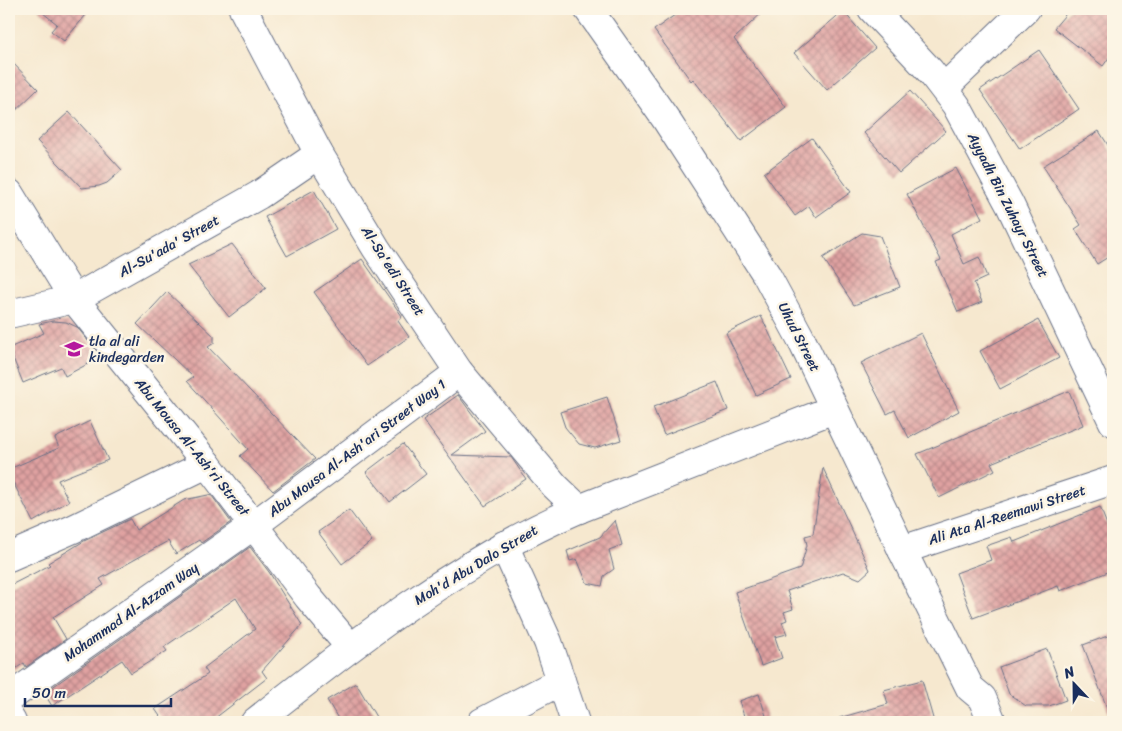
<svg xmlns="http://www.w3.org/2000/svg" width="1122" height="731" viewBox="0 0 1122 731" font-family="Sriracha,sans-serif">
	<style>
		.building { fill: url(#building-cross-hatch) }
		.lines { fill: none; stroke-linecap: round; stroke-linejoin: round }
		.minor-casing { stroke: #687086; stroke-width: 30 }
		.minor { stroke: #fff; stroke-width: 28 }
		.labels { text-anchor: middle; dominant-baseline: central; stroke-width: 5; stroke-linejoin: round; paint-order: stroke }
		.street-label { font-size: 14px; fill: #1b2f5e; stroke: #fcf5e5 }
		.poi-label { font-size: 14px; fill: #1b2f5e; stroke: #fcf5e5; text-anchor: start }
	</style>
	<defs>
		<pattern id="building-cross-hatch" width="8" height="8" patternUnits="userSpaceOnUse" patternTransform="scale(1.25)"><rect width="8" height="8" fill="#e0a2a1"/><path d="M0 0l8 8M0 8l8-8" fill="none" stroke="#b58486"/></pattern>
	</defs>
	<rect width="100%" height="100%" fill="#fcf5e5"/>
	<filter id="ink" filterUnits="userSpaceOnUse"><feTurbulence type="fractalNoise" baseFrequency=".02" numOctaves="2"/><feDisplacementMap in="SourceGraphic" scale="10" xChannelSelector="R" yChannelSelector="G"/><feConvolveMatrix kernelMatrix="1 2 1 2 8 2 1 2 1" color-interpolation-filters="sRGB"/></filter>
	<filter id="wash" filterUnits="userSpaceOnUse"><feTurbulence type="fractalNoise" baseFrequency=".0096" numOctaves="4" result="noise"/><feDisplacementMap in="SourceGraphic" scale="20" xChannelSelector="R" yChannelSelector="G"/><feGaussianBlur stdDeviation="1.12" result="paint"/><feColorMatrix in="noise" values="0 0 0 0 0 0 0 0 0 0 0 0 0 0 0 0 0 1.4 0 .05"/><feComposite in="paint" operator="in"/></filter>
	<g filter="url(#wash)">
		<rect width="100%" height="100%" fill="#f6e8cf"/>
		<g id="blocks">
			<g class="building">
				<polygon points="38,9 91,9 64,41 51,31 57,24"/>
				<polygon points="683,9 766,9 734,39 786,107 741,141 693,79 691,81 654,30"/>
				<polygon points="1070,9 1107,9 1113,14 1113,52 1103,66 1054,28"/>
				<polygon points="843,11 875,48 827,90 794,53"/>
				<polygon points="1039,50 1079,109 1020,149 980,90"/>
				<polygon points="9,59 38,89 9,117"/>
				<polygon points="910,91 946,131 899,173 864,133"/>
				<polygon points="69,112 122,170 107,183 99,186 82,188 37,141"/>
				<polygon points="1099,131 1113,153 1113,254 1097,264 1075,229 1081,225 1043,166"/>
				<polygon points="812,138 851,192 816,217 809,206 795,216 764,173"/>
				<polygon points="956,168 982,218 951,234 964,264 979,257 987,277 974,283 982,302 958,312 936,262 941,260 907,194"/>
				<polygon points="314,190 336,229 287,256 265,217"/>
				<polygon points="862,233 880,236 900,287 854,305 823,258"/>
				<polygon points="232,244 266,288 229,317 188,265"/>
				<polygon points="362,259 402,316 398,321 409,337 367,366 314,292"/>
				<polygon points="167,292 214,336 214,343 208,347 315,459 273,491 240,456 248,449 187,381 193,377 137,324"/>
				<polygon points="761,316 791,379 756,395 726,333"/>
				<polygon points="1038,320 1059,358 1000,389 980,351"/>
				<polygon points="53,321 66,322 77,327 101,357 65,376 61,367 23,383 9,348 44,333 39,324"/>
				<polygon points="921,333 959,411 909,438 895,410 887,414 861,363"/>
				<polygon points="717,382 728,410 664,435 653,407"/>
				<polygon points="1069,391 1083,425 991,463 995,470 939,498 917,454"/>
				<polygon points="458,395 485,431 452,455 511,457 526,479 485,506 423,420"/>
				<polygon points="607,397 621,440 595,448 579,444 565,427 560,412"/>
				<polygon points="90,421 108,460 58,480 69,501 33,522 9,474 9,469 59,448 55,438"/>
				<polygon points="403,444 426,474 390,502 366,472"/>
				<polygon points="823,468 870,570 860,579 843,572 787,591 793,609 784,612 787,620 782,622 787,634 775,637 782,658 761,666 735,592 800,569 807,545 805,536 813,534"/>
				<polygon points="208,495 212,496 231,522 201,543 199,540 176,554 168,541 100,579 104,585 53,617 66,639 26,667 24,663 14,670 9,661 9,586 50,565 48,563 84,541 130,519 136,530 184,500"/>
				<polygon points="1100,507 1113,540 1113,570 1060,591 1058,586 973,618 956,573 991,560 986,546 1012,537 1014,542"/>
				<polygon points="349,510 372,541 342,564 318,532"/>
				<polygon points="615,520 622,545 609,550 614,569 604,576 602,586 587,583 577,559 570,561 567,551 600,537"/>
				<polygon points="250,547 269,572 302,625 262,671 267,678 210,722 164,722 155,709 208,674 204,668 255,629 236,598 164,647 167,651 131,673 122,660 52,706 44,693"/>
				<polygon points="1113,634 1113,721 1112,721 1083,645"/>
				<polygon points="1047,649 1066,700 1049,706 1026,706 1009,694 999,667"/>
				<polygon points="922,680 934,722 839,722 839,718 888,704 884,690"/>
				<polygon points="356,683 379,722 340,722 327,700"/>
				<polygon points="759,694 768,722 746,722 739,701"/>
			</g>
		</g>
	</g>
	<g filter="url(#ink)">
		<use href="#blocks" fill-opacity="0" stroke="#687086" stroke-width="1"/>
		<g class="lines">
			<g class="minor-casing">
				<g id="minor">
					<polyline points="243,9 319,154 376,248 459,372 555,486 579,509"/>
					<polyline points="588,9 665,118 766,274 800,337 902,550 970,688 982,698 992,722"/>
					<polyline points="872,9 930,71 956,105 1010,205 1113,422"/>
					<polyline points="944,88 1026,9"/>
					<polyline points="9,193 74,299 207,464 308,597 350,647"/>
					<polyline points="9,314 74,299 259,195 319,154"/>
					<polyline points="504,545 548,642 575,722"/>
					<polyline points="902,550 1113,480"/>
					<polyline points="9,557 73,529 207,464"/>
					<polyline points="9,698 254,525 459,372"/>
					<polyline points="9,717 12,722"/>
					<path d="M255 722C356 642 460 560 579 509L834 409"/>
					<polyline points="482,722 561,681"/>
				</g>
			</g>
			<use href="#minor" class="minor"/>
		</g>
	</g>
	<defs>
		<g id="school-bare" transform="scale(1.5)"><path d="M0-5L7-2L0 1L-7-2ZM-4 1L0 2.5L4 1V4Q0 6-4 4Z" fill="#b5179e" stroke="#fcf5e5" stroke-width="2.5" paint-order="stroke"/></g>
	</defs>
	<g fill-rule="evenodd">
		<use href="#school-bare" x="74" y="349"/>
	</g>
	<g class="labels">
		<g class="street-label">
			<text transform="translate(1008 205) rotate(63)">Ayyadh Bin Zuhayr Street</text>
			<text transform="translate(169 246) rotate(-29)">Al-Su'ada' Street</text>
			<text transform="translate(393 271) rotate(57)">Al-Sa'edi Street</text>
			<text transform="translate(799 337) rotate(63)">Uhud Street</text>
			<text transform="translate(192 447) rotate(51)">Abu Mousa Al-Ash'ri Street</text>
			<text transform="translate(357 448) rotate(-37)">Abu Mousa Al-Ash'ari Street Way 1</text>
			<text transform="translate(1007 515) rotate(-18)">Ali Ata Al-Reemawi Street</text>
			<text transform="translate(476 565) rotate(-31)">Moh'd Abu Dalo Street</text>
			<text transform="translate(131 612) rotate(-35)">Mohammad Al-Azzam Way</text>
		</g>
		<g class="poi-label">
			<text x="89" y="341">tla al ali<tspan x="89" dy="16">kindegarden</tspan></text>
		</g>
	</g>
	<rect width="1122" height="731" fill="none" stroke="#fcf5e5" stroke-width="30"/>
	<g transform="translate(1074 684) rotate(338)" stroke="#fcf5e5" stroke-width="4" paint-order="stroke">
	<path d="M0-4L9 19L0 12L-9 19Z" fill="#1b2f5e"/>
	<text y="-8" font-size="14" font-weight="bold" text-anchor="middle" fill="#1b2f5e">N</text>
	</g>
	<path d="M25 698v8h146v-8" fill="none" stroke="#1b2f5e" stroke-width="2.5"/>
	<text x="32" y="698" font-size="15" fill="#1b2f5e" stroke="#fcf5e5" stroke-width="4" paint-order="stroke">50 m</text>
</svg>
